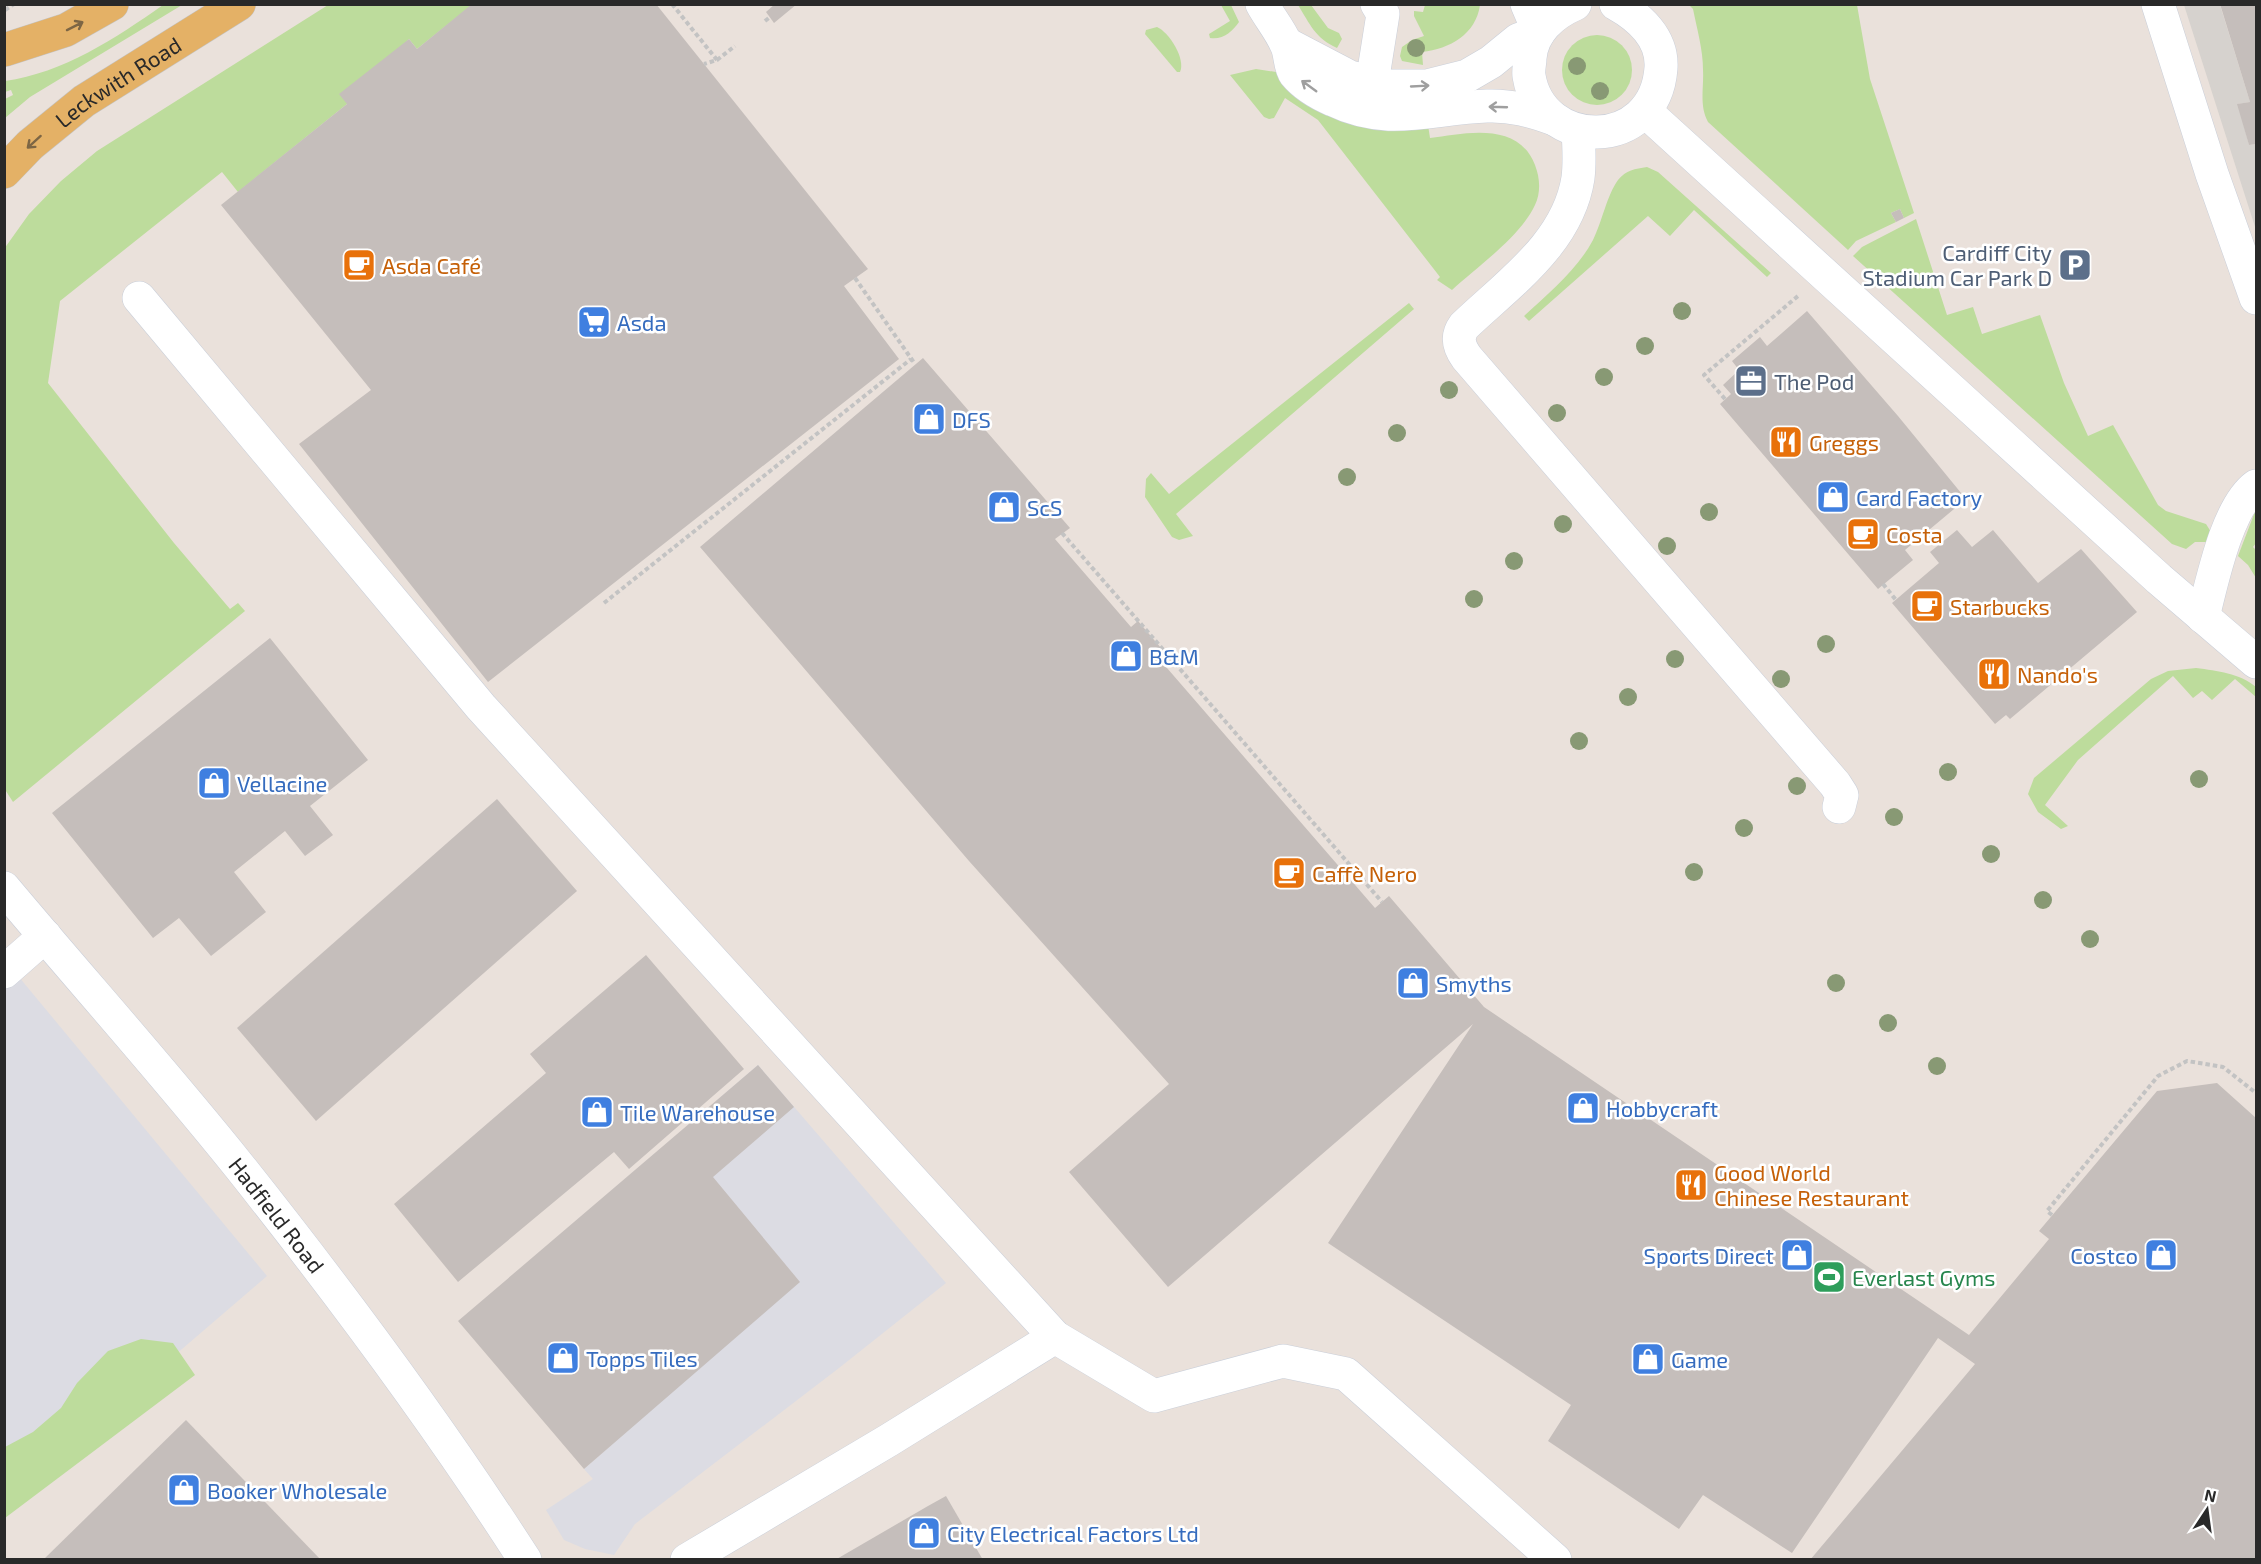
<svg xmlns="http://www.w3.org/2000/svg" width="2261" height="1564" viewBox="0 0 2261 1564" font-family="'Exo 2',sans-serif">
	<style>
		.industrial { fill: #dcdce3 }
		.green { fill: #bddc9c }
		.plaza { fill: #d6d2ce }
		.building { fill: #c5bebb }
		.lines { fill: none; stroke-linecap: round; stroke-linejoin: round }
		.minor-casing { stroke: #cacfd9; stroke-width: 34 }
		.major-casing { stroke: #c3c3c3; stroke-width: 34 }
		.path { stroke: #c3c3c3; stroke-width: 4; stroke-dasharray: 4.5 3; stroke-linecap: butt }
		.minor { stroke: #fff; stroke-width: 33 }
		.major { stroke: #e4b166; stroke-width: 33 }
		.tree { fill: #889974 }
		.oneway { stroke: #7d6644 }
		.oneway2 { stroke: #9f9f9f }
		.labels { text-anchor: middle; dominant-baseline: central; stroke-width: 5; stroke-linejoin: round; paint-order: stroke }
		.street-label { font-size: 22px; fill: #292929; stroke: #fff }
		.service-label { font-size: 22px; fill: #4e5e75; stroke: #fff; text-anchor: end }
		.food-label { font-size: 22px; fill: #c56008; stroke: #fff; text-anchor: start }
		.shop-label { font-size: 22px; fill: #366cbe; stroke: #fff; text-anchor: start }
		.leisure-label { font-size: 22px; fill: #27864d; stroke: #fff; text-anchor: start }
	</style>
	<rect width="100%" height="100%" fill="#eae1db"/>
	<g class="industrial">
		<polygon points="4,959 267,1276 5,1501 4,1501"/>
		<polygon points="758,1065 946,1283 839,1368 635,1524 614,1555 585,1549 564,1540 546,1510 593,1479 584,1469 668,1395 544,1249"/>
	</g>
	<g class="green">
		<path d="M163 5H182L30 97 5 118V99L13 95 11 90 5 92V81C63 73 116 38 163 5Z"/>
		<polygon points="328,5 472,5 417,49 409,39 347,104 238,192 222,172 60,301 48,383 174,543 230,609 238,603 245,611 13,802 4,788 4,249 29,214 61,181 97,151"/>
		<path d="M1221 5H1231L1239 22C1232 32 1223 40 1210 38L1209 34 1230 21Z"/>
		<path d="M1298 5H1311L1328 28 1339 33 1342 39 1337 48C1315 38 1310 24 1298 5Z"/>
		<path d="M1425 5H1480C1476 34 1450 49 1422 52L1423 65 1402 61 1400 56 1402 47 1412 40 1424 36 1414 16V11L1423 12Z"/>
		<path d="M1689 5H1857L1870 79 1914 213 1904 218 1900 209 1891 213 1896 222 1856 241 1848 250 1708 122C1699 105 1704 89 1703 70 1703 50 1697 29 1693 9Z"/>
		<path d="M1157 27C1169 32 1186 59 1180 72H1177L1145 34 1146 30Z"/>
		<circle cx="1597" cy="70" r="35"/>
		<path d="M1256 69 1276 72 1428 125 1430 138C1466 133 1518 121 1535 165 1540 178 1541 192 1535 205 1520 237 1478 266 1452 290L1437 280 1440 277 1318 120 1285 98 1274 118 1269 119 1264 117 1230 75Z"/>
		<path d="M1647 167 1658 172 1771 273 1767 277 1694 210 1670 236 1648 216 1529 321 1524 316C1549 293 1577 270 1593 240 1602 222 1607 195 1618 180 1626 170 1635 169 1647 167Z"/>
		<polygon points="1916,219 1947,315 1973,307 1982,334 2040,315 2064,383 2088,436 2113,425 2158,505 2166,511 2206,524 2211,532 2208,542 2195,542 2186,549 2172,544 1853,256 1862,247"/>
		<polygon points="1409,303 1414,309 1176,514 1193,536 1179,540 1172,537 1145,497 1146,479 1151,473 1169,494"/>
		<polygon points="2256,509 2256,543 2253,547 2256,550 2256,578 2248,565 2238,556"/>
		<path d="M2196 668C2218 671 2239 673 2256 687V697L2235 679 2212 700 2202 691 2193 698 2173 676 2078 760 2045 805 2068 826 2061 829 2038 812 2028 794 2034 778 2151 679 2168 671Z"/>
		<polygon points="141,1339 173,1343 195,1375 5,1518 5,1447 33,1432 61,1408 77,1383 108,1351"/>
	</g>
	<polygon class="plaza" points="2184,5 2220,5 2250,102 2238,104 2249,145 2256,144 2256,230"/>
	<g class="building">
		<polygon points="472,4 656,4 868,269 844,286 899,359 488,682 299,444 371,390 221,205 347,104 339,94 409,39 417,49"/>
		<polygon points="775,4 797,4 774,23 766,12"/>
		<polygon points="2220,4 2256,4 2256,144 2249,145 2237,104 2250,102"/>
		<polygon points="1900,209 1904,218 1896,222 1891,213"/>
		<polygon points="1807,311 1898,416 1966,499 1905,550 1913,560 1878,589 1720,404 1731,394 1723,385 1739,370 1732,361 1760,337 1767,346"/>
		<polygon points="923,358 1070,528 1055,539 1131,627 1138,621 1161,648 1154,653 1375,908 1389,896 1484,1007 1969,1335 2049,1239 2039,1231 2157,1091 2217,1083 2256,1118 2256,1560 1810,1560 1975,1364 1938,1338 1792,1553 1703,1495 1679,1529 1548,1441 1571,1405 1328,1243 1473,1024 1168,1287 1069,1172 1169,1084 969,861 700,547"/>
		<polygon points="1957,530 1972,547 1993,530 2038,583 2081,549 2137,612 2010,719 2006,715 1995,724 1892,603 1939,563 1930,552"/>
		<polygon points="270,638 368,760 310,806 333,835 305,856 285,831 234,872 266,912 211,956 179,918 153,938 52,813"/>
		<polygon points="497,799 577,891 316,1121 237,1028"/>
		<polygon points="646,955 744,1069 629,1169 614,1152 458,1282 394,1204 546,1073 530,1054"/>
		<polygon points="758,1065 794,1107 713,1177 800,1282 584,1469 458,1321"/>
		<polygon points="186,1420 321,1560 43,1560"/>
		<polygon points="946,1496 983,1560 835,1560 928,1506"/>
	</g>
	<g class="lines">
		<g class="minor-casing">
			<g id="minor">
				<path d="M1262 4C1269 17 1280 30 1286 44 1291 53 1289 66 1295 74 1305 86 1319 94 1333 100 1389 127 1430 108 1487 106 1511 105 1532 111 1554 119"/>
				<path d="M1575 4C1552 14 1532 32 1530 58 1530 63 1528 70 1529 76 1541 151 1655 153 1661 68 1663 38 1639 17 1616 4"/>
				<polyline points="2158,4 2212,174 2256,298"/>
				<polyline points="1287,44 1350,77 1390,86 1427,86 1467,76 1491,62 1518,40 1539,32 1527,4"/>
				<polyline points="1372,83 1383,14 1377,4"/>
				<polyline points="1645,111 2159,579 2256,662"/>
				<path d="M1578 131C1579 146 1580 162 1578 178 1568 243 1509 283 1464 326 1456 337 1459 347 1467 358L1835 784 1842 795 1839 807"/>
				<polyline points="139,298 481,707 1055,1337 1154,1396 1283,1361 1346,1374 1555,1560"/>
				<path d="M2203 617C2212 582 2227 507 2256 486"/>
				<path id="s1" d="M4 888C82 981 163 1071 239 1166 340 1293 437 1423 525 1560"/>
				<polyline points="4,972 45,936"/>
				<polyline points="687,1560 889,1440 1055,1337"/>
			</g>
		</g>
		<g class="major-casing">
			<g id="major">
				<polyline points="4,50 66,30 112,4"/>
				<path id="s2" d="M4 172 30 145 84 101 239 4"/>
			</g>
		</g>
		<g class="path">
			<polyline points="672,4 717,60 704,64"/>
			<polyline points="5,10 14,4"/>
			<polyline points="765,21 770,17"/>
			<polyline points="717,60 735,46"/>
			<polyline points="855,278 915,364"/>
			<polyline points="1725,399 1704,375 1798,296"/>
			<polyline points="1062,533 1382,902"/>
			<polyline points="1883,584 1896,600"/>
			<polyline points="604,603 911,359"/>
			<polyline points="2052,1215 2047,1211 2158,1076 2187,1061 2223,1067 2256,1093"/>
		</g>
		<use href="#minor" class="minor"/>
		<use href="#major" class="major"/>
	</g>
	<g class="tree">
		<circle cx="1416" cy="48" r="9"/>
		<circle cx="1577" cy="66" r="9"/>
		<circle cx="1600" cy="91" r="9"/>
		<circle cx="1682" cy="311" r="9"/>
		<circle cx="1645" cy="346" r="9"/>
		<circle cx="1604" cy="377" r="9"/>
		<circle cx="1449" cy="390" r="9"/>
		<circle cx="1557" cy="413" r="9"/>
		<circle cx="1397" cy="433" r="9"/>
		<circle cx="1347" cy="477" r="9"/>
		<circle cx="1709" cy="512" r="9"/>
		<circle cx="1563" cy="524" r="9"/>
		<circle cx="1667" cy="546" r="9"/>
		<circle cx="1514" cy="561" r="9"/>
		<circle cx="1474" cy="599" r="9"/>
		<circle cx="1826" cy="644" r="9"/>
		<circle cx="1675" cy="659" r="9"/>
		<circle cx="1781" cy="679" r="9"/>
		<circle cx="1628" cy="697" r="9"/>
		<circle cx="1579" cy="741" r="9"/>
		<circle cx="1948" cy="772" r="9"/>
		<circle cx="2199" cy="779" r="9"/>
		<circle cx="1797" cy="786" r="9"/>
		<circle cx="1894" cy="817" r="9"/>
		<circle cx="1744" cy="828" r="9"/>
		<circle cx="1991" cy="854" r="9"/>
		<circle cx="1694" cy="872" r="9"/>
		<circle cx="2043" cy="900" r="9"/>
		<circle cx="2090" cy="939" r="9"/>
		<circle cx="1836" cy="983" r="9"/>
		<circle cx="1888" cy="1023" r="9"/>
		<circle cx="1937" cy="1066" r="9"/>
	</g>
	<defs><path id="oneway-shaft" d="M-6 0H5M1.5-3L5.5 0L1.5 3" fill="none" stroke-width="1.6" stroke-linecap="round" stroke-linejoin="round" transform="scale(1.5)"/></defs>
	<g class="oneway">
		<use href="#oneway-shaft" transform="translate(75 26) rotate(-27)"/>
		<use href="#oneway-shaft" transform="translate(34 142) rotate(138)"/>
	</g>
	<g class="oneway2">
		<use href="#oneway-shaft" transform="translate(1309 86) rotate(-144)"/>
		<use href="#oneway-shaft" transform="translate(1420 86) rotate(-3)"/>
		<use href="#oneway-shaft" transform="translate(1498 107) rotate(-178)"/>
	</g>
	<defs>
		<g id="cafe-square" transform="scale(1.725)"><rect x="-9" y="-9" width="18" height="18" rx="4" fill="#e8710a" stroke="#fff"/><path d="M-5.5-4.5H6V0H3Q3 3.5 0 3.5H-2.5Q-5.5 3.5-5.5 0ZM3-3.2v2h1.7v-2ZM-6 4.5H4V6H-6Z" fill="#fff"/></g>
		<g id="parking-square" transform="scale(1.725)"><rect x="-9" y="-9" width="18" height="18" rx="4" fill="#5c6f8a" stroke="#fff"/><path d="M-3.5-5.5H1a3.5 3.5 0 0 1 0 7H-1V5.5H-3.5ZM-1-3.4V-.6H.8a1.4 1.4 0 0 0 0-2.8Z" fill="#fff"/></g>
		<g id="supermarket-square" transform="scale(1.725)"><rect x="-9" y="-9" width="18" height="18" rx="4" fill="#3f7fe0" stroke="#fff"/><path d="M-6-5.5h2.5l.6 2H6L4.5 2H-2.5L-4.4-4H-6ZM-1.5 3.2a1.3 1.3 0 1 0 .1 0ZM3 3.2a1.3 1.3 0 1 0 .1 0Z" fill="#fff"/></g>
		<g id="office-square" transform="scale(1.725)"><rect x="-9" y="-9" width="18" height="18" rx="4" fill="#5c6f8a" stroke="#fff"/><path d="M-6-3h4V-5.5h4V-3h4V5H-6ZM-1-4.5V-3h2v-1.5ZM-6 0V1H6V0Z" fill="#fff"/></g>
		<g id="shop-square" transform="scale(1.725)"><rect x="-9" y="-9" width="18" height="18" rx="4" fill="#3f7fe0" stroke="#fff"/><path d="M-5-2.5h2.3a2.7 3.5 0 0 1 5.4 0H5L5.5 6h-11ZM-1.5-2.5h3a1.5 2.3 0 0 0-3 0Z" fill="#fff"/></g>
		<g id="restaurant-square" transform="scale(1.725)"><rect x="-9" y="-9" width="18" height="18" rx="4" fill="#e8710a" stroke="#fff"/><path d="M-5-6h1v4h1v-4h1v4h1v-4h1v5L-1.5 .5V6h-2V.5L-5-1ZM5-6V6H3V1.5H1.5Q1.5-4 5-6Z" fill="#fff"/></g>
		<g id="stadium-square" transform="scale(1.725)"><rect x="-9" y="-9" width="18" height="18" rx="4" fill="#2e9e5b" stroke="#fff"/><path d="M0-5a6.5 5 0 1 0 0 10a6.5 5 0 1 0 0-10ZM-3.5-1.8h7v3.6h-7Z" fill="#fff"/></g>
	</defs>
	<g fill-rule="evenodd">
		<use href="#cafe-square" x="359" y="265"/>
		<use href="#parking-square" x="2075" y="265"/>
		<use href="#supermarket-square" x="594" y="322"/>
		<use href="#office-square" x="1751" y="381"/>
		<use href="#shop-square" x="929" y="419"/>
		<use href="#restaurant-square" x="1786" y="442"/>
		<use href="#shop-square" x="1833" y="497"/>
		<use href="#shop-square" x="1004" y="507"/>
		<use href="#cafe-square" x="1863" y="534"/>
		<use href="#cafe-square" x="1927" y="606"/>
		<use href="#shop-square" x="1126" y="656"/>
		<use href="#restaurant-square" x="1994" y="674"/>
		<use href="#shop-square" x="214" y="783"/>
		<use href="#cafe-square" x="1289" y="873"/>
		<use href="#shop-square" x="1413" y="983"/>
		<use href="#shop-square" x="1583" y="1108"/>
		<use href="#shop-square" x="597" y="1112"/>
		<use href="#restaurant-square" x="1691" y="1185"/>
		<use href="#shop-square" x="1797" y="1255"/>
		<use href="#shop-square" x="2161" y="1255"/>
		<use href="#stadium-square" x="1829" y="1277"/>
		<use href="#shop-square" x="563" y="1358"/>
		<use href="#shop-square" x="1648" y="1359"/>
		<use href="#shop-square" x="184" y="1490"/>
		<use href="#shop-square" x="924" y="1533"/>
	</g>
	<g class="labels">
		<g class="street-label">
			<text stroke="none"><textPath href="#s2" startOffset="146">Leckwith Road</textPath></text>
			<text stroke="none"><textPath href="#s1" startOffset="426">Hadfield Road</textPath></text>
		</g>
		<g class="service-label">
			<text x="2052" y="252">Cardiff City<tspan x="2052" dy="25">Stadium Car Park D</tspan></text>
			<text x="1774" y="381" text-anchor="start">The Pod</text>
		</g>
		<g class="food-label">
			<text x="382" y="265">Asda Café</text>
			<text x="1809" y="442">Greggs</text>
			<text x="1886" y="534">Costa</text>
			<text x="1950" y="606">Starbucks</text>
			<text x="2017" y="674">Nando's</text>
			<text x="1312" y="873">Caffè Nero</text>
			<text x="1714" y="1172">Good World<tspan x="1714" dy="25">Chinese Restaurant</tspan></text>
		</g>
		<g class="shop-label">
			<text x="617" y="322">Asda</text>
			<text x="952" y="419">DFS</text>
			<text x="1856" y="497">Card Factory</text>
			<text x="1027" y="507">ScS</text>
			<text x="1149" y="656">B&amp;M</text>
			<text x="237" y="783">Vellacine</text>
			<text x="1436" y="983">Smyths</text>
			<text x="1606" y="1108">Hobbycraft</text>
			<text x="620" y="1112">Tile Warehouse</text>
			<text x="1774" y="1255" text-anchor="end">Sports Direct</text>
			<text x="2138" y="1255" text-anchor="end">Costco</text>
			<text x="586" y="1358">Topps Tiles</text>
			<text x="1671" y="1359">Game</text>
			<text x="207" y="1490">Booker Wholesale</text>
			<text x="947" y="1533">City Electrical Factors Ltd</text>
		</g>
		<g class="leisure-label">
			<text x="1852" y="1277">Everlast Gyms</text>
		</g>
	</g>
	<rect width="2261" height="1564" fill="none" stroke="#292929" stroke-width="12"/>
	<g transform="translate(2207 1510) rotate(13)" stroke="#ffffff" stroke-width="4.5" paint-order="stroke">
	<path d="M0-4.5L10 22L0 15L-10 22Z" fill="#292929"/>
	<text y="-9" font-size="16" font-weight="bold" text-anchor="middle" fill="#292929">N</text>
	</g>
</svg>
